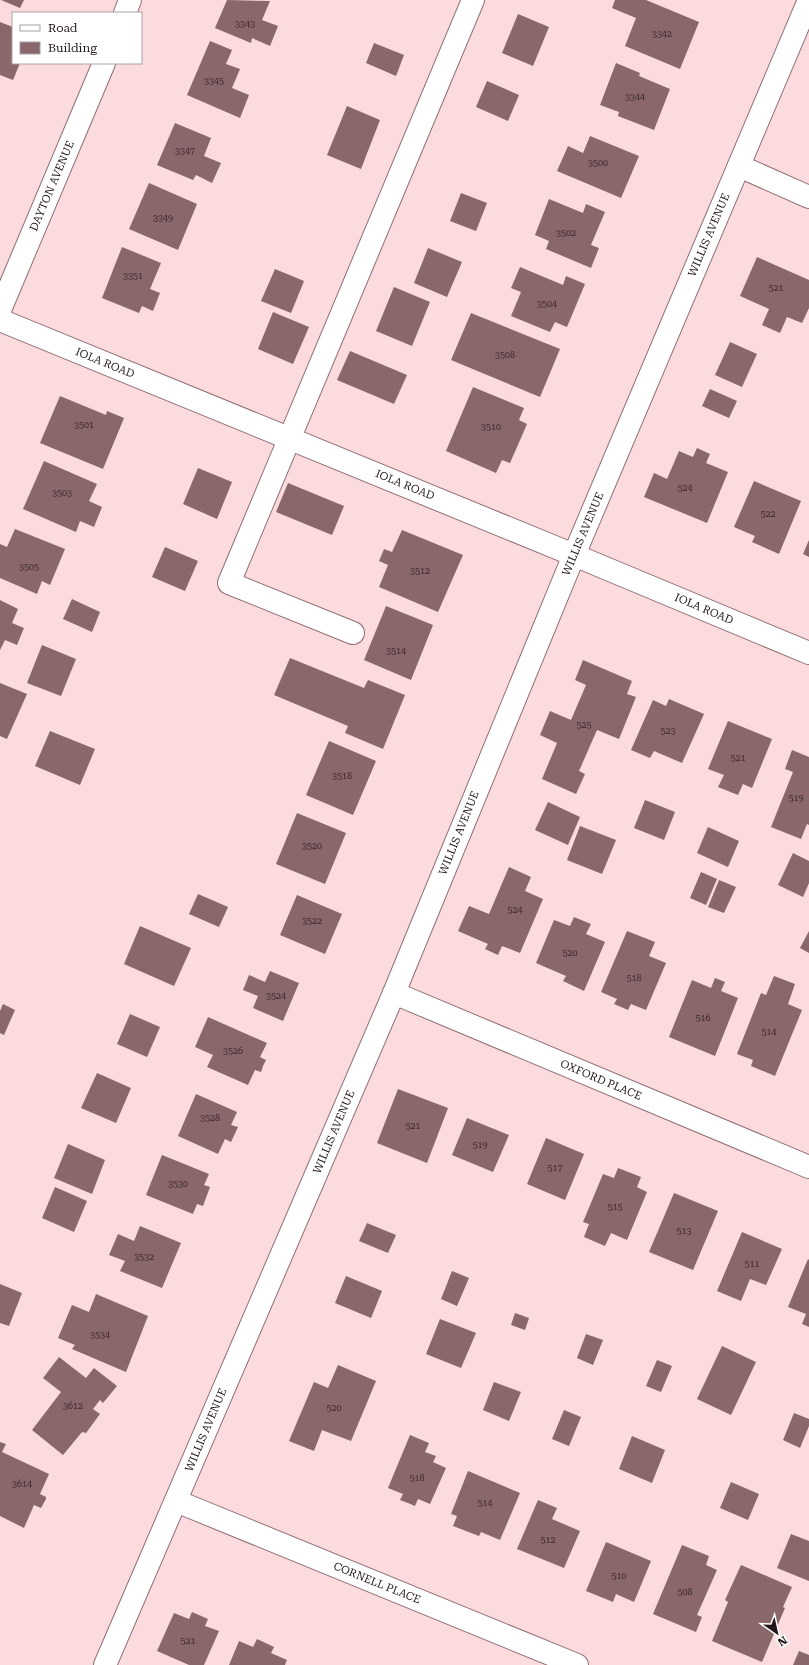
<svg xmlns="http://www.w3.org/2000/svg" width="809" height="1665" viewBox="0 0 809 1665" font-family="'Roboto Serif',serif">
	<style>
		.building { fill: #89676a }
		.lines { fill: none; stroke-linecap: round; stroke-linejoin: round }
		.minor-casing { stroke: #916e72; stroke-width: 24 }
		.minor { stroke: #fff; stroke-width: 22 }
		.labels { text-anchor: middle; dominant-baseline: central; stroke-width: 4; stroke-linejoin: round; paint-order: stroke }
		.number-label { font-size: 9px; fill: #3d2a2c }
		.street-label { font-size: 11px; fill: #241618; stroke: #fff }
	</style>
	<rect width="100%" height="100%" fill="#fbdbde"/>
	<g class="building">
		<polygon points="1,0 24,0 20,8"/>
		<polygon points="227,0 270,1 262,20 278,26 270,46 252,38 251,43 215,28"/>
		<polygon points="615,0 646,0 699,22 680,69 625,46 636,18 612,8"/>
		<polygon points="518,14 549,27 533,66 502,53"/>
		<polygon points="0,22 13,27 13,63 20,63 13,80 0,75"/>
		<polygon points="210,41 232,50 226,64 240,69 232,88 249,95 240,118 187,95"/>
		<polygon points="374,43 404,55 396,76 366,63"/>
		<polygon points="616,63 640,73 639,76 670,89 654,130 618,116 619,112 600,105"/>
		<polygon points="487,81 519,95 508,121 476,107"/>
		<polygon points="347,106 380,120 361,169 327,155"/>
		<polygon points="175,123 211,138 204,156 221,163 212,183 196,175 193,180 157,165"/>
		<polygon points="590,136 639,156 621,198 557,171 568,146 583,153"/>
		<polygon points="149,183 197,204 178,250 129,229"/>
		<polygon points="461,193 487,203 476,231 450,221"/>
		<polygon points="549,199 583,213 586,204 605,212 591,245 599,248 591,268 546,249 549,241 535,235"/>
		<polygon points="122,247 161,263 150,289 160,293 153,311 142,306 139,313 102,298"/>
		<polygon points="428,248 462,262 447,297 414,283"/>
		<polygon points="757,257 809,280 809,308 802,323 787,317 780,333 762,325 769,309 740,296"/>
		<polygon points="520,267 563,285 566,276 585,284 567,327 555,322 550,332 511,316 521,292 511,288"/>
		<polygon points="275,269 304,281 291,313 261,301"/>
		<polygon points="394,287 430,302 412,346 376,331"/>
		<polygon points="273,312 309,327 293,364 258,349"/>
		<polygon points="471,313 560,349 540,397 451,360"/>
		<polygon points="730,342 757,354 742,387 715,375"/>
		<polygon points="350,351 407,375 394,404 337,380"/>
		<polygon points="473,387 524,408 519,420 527,424 524,431 510,463 502,460 496,473 446,451"/>
		<polygon points="710,389 737,401 729,418 702,406"/>
		<polygon points="60,396 106,415 107,411 124,418 103,469 40,443"/>
		<polygon points="697,448 710,454 706,463 728,472 707,523 644,497 654,473 667,479 679,451 693,457"/>
		<polygon points="44,461 97,484 89,501 102,507 94,527 80,521 76,532 23,509"/>
		<polygon points="198,468 232,482 217,519 183,504"/>
		<polygon points="754,481 801,501 779,554 752,542 755,536 734,527"/>
		<polygon points="288,483 344,506 332,535 276,512"/>
		<polygon points="15,529 65,549 50,585 42,581 37,594 0,578 0,544 7,547"/>
		<polygon points="402,530 463,555 438,612 379,587 388,565 379,561 382,554 384,549 392,552"/>
		<polygon points="809,540 809,557 803,554"/>
		<polygon points="165,547 198,561 185,591 152,577"/>
		<polygon points="72,599 100,612 92,632 63,619"/>
		<polygon points="0,600 18,609 12,623 24,628 17,645 5,640 0,650"/>
		<polygon points="386,606 433,625 411,680 364,660"/>
		<polygon points="42,645 76,659 61,696 27,683"/>
		<polygon points="290,658 364,688 368,680 405,695 383,749 345,733 348,726 274,695"/>
		<polygon points="583,660 632,681 627,694 636,697 619,739 597,730 579,771 585,774 576,794 542,779 557,743 540,735 550,711 571,720 586,685 575,680"/>
		<polygon points="0,683 27,694 7,739 0,736"/>
		<polygon points="669,699 704,714 682,763 654,751 650,758 631,750 653,700 666,706"/>
		<polygon points="728,721 772,739 752,788 743,784 738,795 718,787 724,775 708,769"/>
		<polygon points="50,731 95,749 80,785 35,766"/>
		<polygon points="329,741 376,761 353,815 306,795"/>
		<polygon points="792,750 809,757 809,825 807,824 801,839 771,827 793,772 785,769"/>
		<polygon points="645,800 675,812 664,840 634,828"/>
		<polygon points="548,802 580,817 568,845 535,830"/>
		<polygon points="297,813 346,833 325,884 276,864"/>
		<polygon points="580,826 616,840 602,874 567,860"/>
		<polygon points="708,827 739,841 728,867 697,853"/>
		<polygon points="793,853 809,861 809,883 803,897 778,885"/>
		<polygon points="509,867 531,877 525,891 543,899 520,953 502,946 498,955 485,949 488,944 458,931 469,906 489,914"/>
		<polygon points="701,872 717,879 706,905 690,898"/>
		<polygon points="719,880 736,887 724,913 708,907"/>
		<polygon points="198,894 228,907 219,927 189,914"/>
		<polygon points="297,895 342,914 325,954 280,935"/>
		<polygon points="574,917 591,924 586,934 605,942 584,991 563,981 566,976 536,963 554,920 570,926"/>
		<polygon points="140,926 191,948 174,986 124,964"/>
		<polygon points="627,931 655,942 649,956 666,963 646,1010 631,1004 628,1010 614,1004 617,999 601,992"/>
		<polygon points="809,931 809,953 800,948"/>
		<polygon points="270,971 299,983 283,1021 253,1008 258,996 243,990 249,975 265,982"/>
		<polygon points="774,976 795,984 788,1004 802,1010 775,1076 751,1066 753,1060 737,1054 761,993 766,995"/>
		<polygon points="715,978 725,982 721,991 738,998 715,1056 669,1037 692,980 711,988"/>
		<polygon points="3,1004 15,1010 4,1035 0,1033 0,1011"/>
		<polygon points="130,1014 160,1027 147,1057 117,1044"/>
		<polygon points="208,1017 267,1043 260,1057 266,1060 263,1066 261,1072 255,1070 248,1085 207,1067 213,1055 195,1047"/>
		<polygon points="97,1073 131,1088 116,1123 81,1108"/>
		<polygon points="398,1089 448,1108 427,1163 377,1143"/>
		<polygon points="196,1094 237,1112 231,1125 238,1127 231,1142 225,1139 218,1154 178,1136"/>
		<polygon points="467,1118 509,1135 493,1172 452,1155"/>
		<polygon points="546,1138 584,1154 565,1200 527,1184"/>
		<polygon points="68,1144 105,1160 92,1194 54,1178"/>
		<polygon points="162,1155 209,1174 204,1185 210,1187 203,1206 197,1204 193,1214 146,1195"/>
		<polygon points="618,1168 641,1177 637,1187 647,1192 627,1240 611,1233 605,1246 584,1237 589,1224 583,1222 603,1174 614,1178"/>
		<polygon points="55,1187 87,1201 74,1232 42,1218"/>
		<polygon points="674,1193 718,1211 693,1270 649,1252"/>
		<polygon points="367,1223 396,1235 388,1253 359,1241"/>
		<polygon points="140,1226 181,1243 162,1288 120,1271 125,1261 109,1255 118,1234 134,1241"/>
		<polygon points="742,1232 782,1249 766,1285 750,1279 741,1301 717,1291"/>
		<polygon points="808,1259 809,1260 809,1327 802,1324 806,1314 788,1307"/>
		<polygon points="452,1271 469,1278 457,1306 441,1299"/>
		<polygon points="346,1276 382,1291 371,1318 335,1303"/>
		<polygon points="0,1284 22,1293 9,1326 0,1323"/>
		<polygon points="96,1294 148,1316 126,1372 72,1349 75,1345 58,1338 72,1305 89,1312"/>
		<polygon points="515,1313 529,1318 525,1330 511,1325"/>
		<polygon points="440,1319 476,1333 461,1368 426,1354"/>
		<polygon points="586,1334 603,1340 593,1365 577,1358"/>
		<polygon points="722,1346 756,1362 731,1415 697,1399"/>
		<polygon points="59,1357 86,1378 94,1368 117,1386 103,1403 100,1400 93,1409 100,1414 86,1433 82,1432 63,1455 32,1430 61,1392 43,1378"/>
		<polygon points="657,1360 672,1366 661,1392 646,1386"/>
		<polygon points="338,1365 376,1381 351,1441 322,1430 314,1451 289,1441 314,1382 328,1388"/>
		<polygon points="494,1382 521,1392 509,1421 483,1410"/>
		<polygon points="564,1410 581,1417 569,1446 552,1439"/>
		<polygon points="794,1413 809,1419 809,1426 800,1448 783,1440"/>
		<polygon points="410,1435 429,1443 425,1452 436,1456 433,1462 446,1468 430,1504 418,1499 415,1506 408,1503 400,1500 403,1494 388,1488"/>
		<polygon points="632,1436 665,1450 652,1483 619,1469"/>
		<polygon points="0,1442 6,1444 2,1452 49,1474 40,1494 46,1497 46,1499 41,1508 34,1505 24,1528 0,1516"/>
		<polygon points="468,1471 520,1493 500,1540 481,1532 479,1536 453,1526 457,1516 451,1514"/>
		<polygon points="731,1482 759,1494 748,1520 720,1508"/>
		<polygon points="538,1500 557,1508 552,1519 580,1531 564,1568 517,1549"/>
		<polygon points="791,1534 809,1541 809,1581 777,1568"/>
		<polygon points="606,1542 651,1561 634,1602 616,1594 613,1602 586,1591"/>
		<polygon points="682,1545 709,1556 706,1565 717,1570 697,1615 702,1617 696,1632 653,1614"/>
		<polygon points="741,1565 792,1587 783,1607 785,1608 762,1662 712,1641 728,1602 725,1600"/>
		<polygon points="192,1612 208,1619 205,1626 219,1631 204,1665 189,1665 157,1651 174,1613 189,1619"/>
		<polygon points="257,1639 274,1647 271,1653 287,1660 285,1665 229,1665 239,1641 253,1647"/>
		<polygon points="799,1651 809,1655 809,1665 793,1665"/>
	</g>
	<g class="lines">
		<g class="minor-casing">
			<g id="minor">
				<polyline points="125,13 130,0"/>
				<polyline points="739,166 809,197"/>
				<polyline points="0,310 104,63"/>
				<polyline points="0,320 574,555 809,653"/>
				<polyline points="353,633 229,583 473,0"/>
				<polyline points="394,993 809,1167"/>
				<polyline points="176,1501 577,1665"/>
				<polyline points="105,1665 394,993 574,555 809,0"/>
			</g>
		</g>
		<use href="#minor" class="minor"/>
	</g>
	<g class="labels">
		<g class="number-label">
			<text x="245" y="24">3343</text>
			<text x="662" y="34">3342</text>
			<text x="214" y="81">3345</text>
			<text x="635" y="97">3344</text>
			<text x="185" y="151">3347</text>
			<text x="598" y="163">3500</text>
			<text x="163" y="218">3349</text>
			<text x="566" y="233">3502</text>
			<text x="133" y="276">3351</text>
			<text x="776" y="288">521</text>
			<text x="547" y="304">3504</text>
			<text x="505" y="355">3508</text>
			<text x="84" y="425">3501</text>
			<text x="491" y="427">3510</text>
			<text x="685" y="488">524</text>
			<text x="62" y="493">3503</text>
			<text x="768" y="514">522</text>
			<text x="29" y="567">3505</text>
			<text x="420" y="571">3512</text>
			<text x="396" y="651">3514</text>
			<text x="584" y="725">525</text>
			<text x="668" y="731">523</text>
			<text x="738" y="758">521</text>
			<text x="342" y="776">3518</text>
			<text x="796" y="798">519</text>
			<text x="312" y="846">3520</text>
			<text x="515" y="910">524</text>
			<text x="312" y="921">3522</text>
			<text x="570" y="953">520</text>
			<text x="634" y="978">518</text>
			<text x="276" y="996">3524</text>
			<text x="703" y="1018">516</text>
			<text x="769" y="1032">514</text>
			<text x="233" y="1051">3526</text>
			<text x="210" y="1118">3528</text>
			<text x="413" y="1126">521</text>
			<text x="480" y="1145">519</text>
			<text x="555" y="1168">517</text>
			<text x="178" y="1184">3530</text>
			<text x="615" y="1207">515</text>
			<text x="684" y="1231">513</text>
			<text x="144" y="1257">3532</text>
			<text x="752" y="1264">511</text>
			<text x="100" y="1335">3534</text>
			<text x="73" y="1406">3612</text>
			<text x="334" y="1408">520</text>
			<text x="417" y="1478">518</text>
			<text x="22" y="1484">3614</text>
			<text x="485" y="1503">514</text>
			<text x="548" y="1540">512</text>
			<text x="619" y="1576">510</text>
			<text x="685" y="1592">508</text>
			<text x="188" y="1641">521</text>
		</g>
		<g class="street-label">
			<text transform="translate(52 186) rotate(-67)">DAYTON AVENUE</text>
			<text transform="translate(709 235) rotate(-67)">WILLIS AVENUE</text>
			<text transform="translate(105 363) rotate(22)">IOLA ROAD</text>
			<text transform="translate(405 485) rotate(22)">IOLA ROAD</text>
			<text transform="translate(583 534) rotate(-67)">WILLIS AVENUE</text>
			<text transform="translate(704 609) rotate(23)">IOLA ROAD</text>
			<text transform="translate(459 833) rotate(-68)">WILLIS AVENUE</text>
			<text transform="translate(601 1080) rotate(23)">OXFORD PLACE</text>
			<text transform="translate(334 1132) rotate(-67)">WILLIS AVENUE</text>
			<text transform="translate(206 1430) rotate(-67)">WILLIS AVENUE</text>
			<text transform="translate(377 1583) rotate(22)">CORNELL PLACE</text>
		</g>
	</g>
	<rect x="12" y="12" width="130" height="52" fill="#ffffff" stroke="#a7a2a3"/>
	<rect x="20" y="25" width="20" height="6" fill="#ffffff" stroke="#a7a2a3"/>
	<text x="48" y="32" font-size="12" fill="#241618">Road</text>
	<rect x="20" y="42" width="20" height="12" fill="#89676a" stroke="#a7a2a3"/>
	<text x="48" y="52" font-size="12" fill="#241618">Building</text>
	<g transform="translate(777 1633) rotate(146)" stroke="#ffffff" stroke-width="3" paint-order="stroke">
	<path d="M0-3L7 15L0 10L-7 15Z" fill="#241618"/>
	<text y="-6" font-size="11" font-weight="bold" text-anchor="middle" fill="#241618">N</text>
	</g>
</svg>
